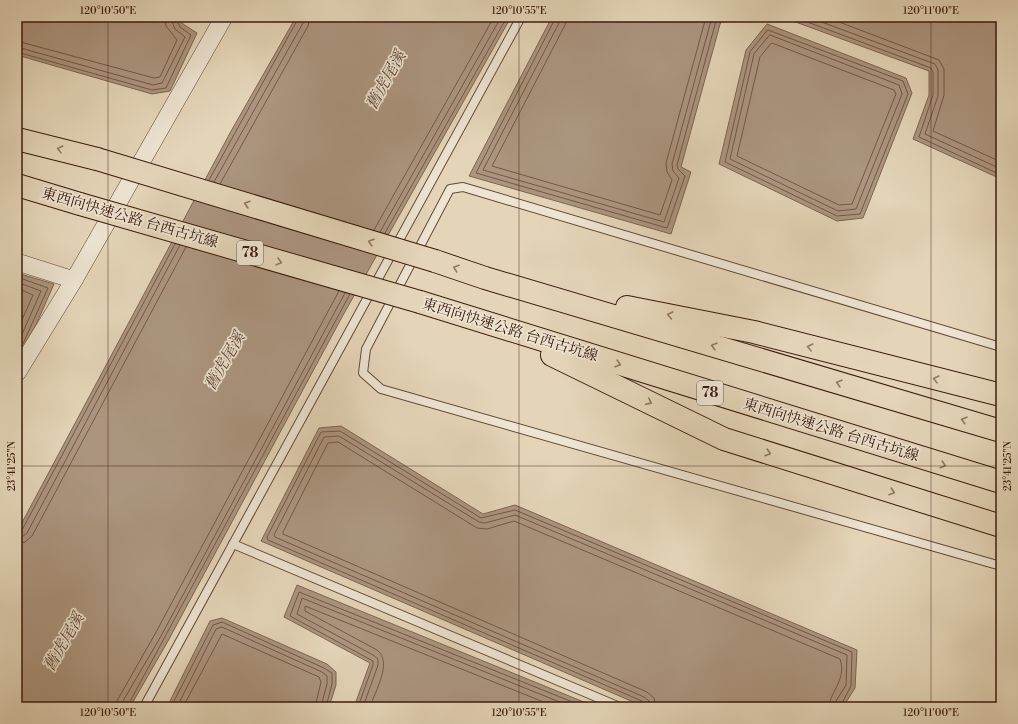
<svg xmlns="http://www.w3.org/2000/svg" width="1018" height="724" viewBox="0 0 1018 724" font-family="'Libre Bodoni','Noto Serif TC',serif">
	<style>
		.water { fill: #ab957e; stroke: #7e6451 }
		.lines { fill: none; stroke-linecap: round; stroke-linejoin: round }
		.shore { stroke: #735846; stroke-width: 1 }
		.lane-casing { stroke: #654938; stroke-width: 10 }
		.street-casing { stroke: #654938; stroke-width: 18 }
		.highway-casing { stroke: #3b1a0d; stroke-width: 24 }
		.lane { stroke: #ede4d1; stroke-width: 8 }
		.street { stroke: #ede4d1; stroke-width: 17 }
		.highway { stroke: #e4d5b8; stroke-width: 22 }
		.highway-bridge-casing { stroke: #3b1a0d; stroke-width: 24; stroke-linecap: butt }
		.highway-bridge { stroke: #e4d5b8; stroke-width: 22 }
		.oneway { stroke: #907862 }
		.ticks { fill: none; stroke: #3b1a0d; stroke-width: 1; stroke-opacity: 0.45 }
		.labels { text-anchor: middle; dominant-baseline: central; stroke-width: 3.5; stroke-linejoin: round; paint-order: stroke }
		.shield { fill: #ede4d1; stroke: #705748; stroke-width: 1 }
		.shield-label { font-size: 14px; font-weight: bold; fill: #3b1a0d }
		.street-label { font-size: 15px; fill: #3b1a0d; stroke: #ede4d1 }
		.water-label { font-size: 16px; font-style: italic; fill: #624535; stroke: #ede4d1 }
		.neatline { fill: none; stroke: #3b1a0d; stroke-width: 1.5 }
		.ticks-label { font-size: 10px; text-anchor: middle; fill: #3b1a0d }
	</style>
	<rect width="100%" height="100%" fill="#e4d5b8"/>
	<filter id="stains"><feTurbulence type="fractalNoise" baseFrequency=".005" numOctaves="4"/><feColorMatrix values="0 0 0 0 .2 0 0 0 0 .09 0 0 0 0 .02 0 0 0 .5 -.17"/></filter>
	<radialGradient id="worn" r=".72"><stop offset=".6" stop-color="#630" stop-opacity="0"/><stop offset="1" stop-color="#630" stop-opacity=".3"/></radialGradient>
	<g class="water">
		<polygon points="17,17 178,17 183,24 197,33 170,91 152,94 17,55"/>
		<polygon points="296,17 511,17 342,317 168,641 130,707 17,707 17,532 230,133"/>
		<polygon points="552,17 722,17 681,167 691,172 671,234 469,176"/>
		<polygon points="782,17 1001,17 1001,179 913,139 929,95 929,71"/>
		<polygon points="767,24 906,78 912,93 863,218 837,221 719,164 746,50"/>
		<polygon points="17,273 54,284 17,368"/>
		<polygon points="341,426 483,514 515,505 857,650 855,688 843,707 645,707 261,541 319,428"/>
		<polygon points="297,585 596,707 354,707 370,663 284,617"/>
		<polygon points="222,618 327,664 336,672 336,685 329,707 167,707 210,621"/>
	</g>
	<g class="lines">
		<g class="shore">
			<polyline points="556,17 476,173 667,228 685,176 678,169 677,165 717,17"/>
			<polyline points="561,17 559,23 483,170 664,222 679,178 673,171 672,164 712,17"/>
			<polyline points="567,17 565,25 492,166 660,215 672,180 667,172 666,163 706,17"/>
			<polyline points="794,17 931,68 933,72 933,95 919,137 1001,175"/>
			<polyline points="808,17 935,64 938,70 938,96 925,134 1001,169"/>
			<polyline points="826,17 939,60 944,69 944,95 933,131 1001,162"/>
			<polygon points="768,30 903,81 908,94 860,214 837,216 725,162 750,52"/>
			<polygon points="770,35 899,85 902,94 856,209 838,211 730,159 754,54"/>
			<polyline points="17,41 154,78 160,77 177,40 166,26 164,17"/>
			<polygon points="772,43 894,90 896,94 852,204 839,205 737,156 760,57"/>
			<polyline points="17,47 153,85 162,83 185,37 175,29 170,17"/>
			<polyline points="17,52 152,90 166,88 191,35 180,27 175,17"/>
			<polyline points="209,180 299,17"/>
			<polyline points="214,182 303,23 304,17"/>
			<polyline points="220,184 308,26 310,17"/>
			<polyline points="374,230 494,17"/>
			<polyline points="380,232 501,17"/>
			<polyline points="385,233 507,17"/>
			<polyline points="17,277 48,288 22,346"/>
			<polyline points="17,282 41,291 17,346"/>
			<polyline points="17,288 33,295 17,331"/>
			<polyline points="17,533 22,530 175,244"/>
			<polyline points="17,538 22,537 27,533 180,245"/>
			<polyline points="17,544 25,542 32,536 186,247"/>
			<polyline points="116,707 118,699 155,634 339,291"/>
			<polyline points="122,707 123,701 161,636 345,293"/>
			<polyline points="127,707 350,294"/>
			<polyline points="171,707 213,625 222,622 324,668 332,673 332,684 326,707"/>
			<polyline points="177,707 216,629 222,627 322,672 327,676 327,684 321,707"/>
			<polyline points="183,707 222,634 319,677 321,682 315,707"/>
			<polyline points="358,707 373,665 373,661 290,616 299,592 585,707"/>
			<polyline points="363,707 378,665 378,659 373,655 297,614 302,598 572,707"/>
			<path d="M370 707C375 691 393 662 377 650L305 611V606L556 707"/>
			<polyline points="645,707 642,701 268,540 267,537 321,432 340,431 481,518 515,510 852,652 851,686 840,707"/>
			<polyline points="650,707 649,701 644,697 275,537 274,535 324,437 339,436 479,522 485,523 515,515 847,655 846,685 836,701 835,707"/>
			<path d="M656 707 654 698 647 692 283 534V532L328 443 338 442 477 528 487 529 514 521 840 659C847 680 830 691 829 707"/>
		</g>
		<g class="lane-casing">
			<g id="lane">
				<polyline points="1001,347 463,187 450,189 366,349 363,373 381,389 1001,566"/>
				<polyline points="233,544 620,707"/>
				<polyline points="144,707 521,17"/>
			</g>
		</g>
		<g class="street-casing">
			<g id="street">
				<polyline points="17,262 74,280"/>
				<polyline points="17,373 74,280 224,17"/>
			</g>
		</g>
		<g class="highway-casing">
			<g id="highway">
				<polyline points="17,139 97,159"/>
				<polyline points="17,185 80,204"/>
				<polyline points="435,261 485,278 1001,431"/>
				<polyline points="420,302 1001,482"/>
				<polyline points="627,307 754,332 1001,395"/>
				<polyline points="552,355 724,439 1001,526"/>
			</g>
		</g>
		<use href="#lane" class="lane"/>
		<use href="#street" class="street"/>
		<use href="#highway" class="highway"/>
		<g class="highway-bridge-casing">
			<g id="highway-bridge">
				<polyline points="97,159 435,261"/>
				<polyline points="80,204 420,302"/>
			</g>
		</g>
		<use href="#highway-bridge" class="highway-bridge"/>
	</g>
	<defs><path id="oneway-chevron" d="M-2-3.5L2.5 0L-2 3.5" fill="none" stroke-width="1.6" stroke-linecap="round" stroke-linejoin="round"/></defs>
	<g class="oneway">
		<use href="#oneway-chevron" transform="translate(60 149) rotate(-166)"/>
		<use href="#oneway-chevron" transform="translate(247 204) rotate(-163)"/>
		<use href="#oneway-chevron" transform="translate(371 242) rotate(-163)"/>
		<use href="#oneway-chevron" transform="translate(279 262) rotate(16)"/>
		<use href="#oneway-chevron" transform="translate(456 268) rotate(-161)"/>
		<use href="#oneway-chevron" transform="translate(670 315) rotate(-169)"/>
		<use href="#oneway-chevron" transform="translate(714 346) rotate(-164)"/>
		<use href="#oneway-chevron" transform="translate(810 347) rotate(-166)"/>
		<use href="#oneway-chevron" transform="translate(618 364) rotate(17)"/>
		<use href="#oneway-chevron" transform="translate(936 379) rotate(-166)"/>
		<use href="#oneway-chevron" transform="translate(839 383) rotate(-164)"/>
		<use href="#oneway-chevron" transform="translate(649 402) rotate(26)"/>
		<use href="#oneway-chevron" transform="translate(964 420) rotate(-164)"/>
		<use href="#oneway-chevron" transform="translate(768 453) rotate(18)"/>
		<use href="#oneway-chevron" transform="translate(943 465) rotate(17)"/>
		<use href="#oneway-chevron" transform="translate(892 492) rotate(18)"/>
	</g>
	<path class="ticks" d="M108 17V707M519 17V707M931 17V707M17 19H1001M17 466H1001"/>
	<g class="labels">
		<g class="shield">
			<rect x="237" y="241" width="26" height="24" rx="3"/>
			<rect x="697" y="381" width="26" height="24" rx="3"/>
		</g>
		<g class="shield-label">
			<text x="250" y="253">78</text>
			<text x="710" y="393">78</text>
		</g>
		<g class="street-label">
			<text transform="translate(130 218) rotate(16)">東西向快速公路 台西古坑線</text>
			<text transform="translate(510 330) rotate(17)">東西向快速公路 台西古坑線</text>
			<text transform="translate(831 430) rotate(17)">東西向快速公路 台西古坑線</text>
		</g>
		<g class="water-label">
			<text transform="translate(386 80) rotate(-61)">舊虎尾溪</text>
			<text transform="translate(225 361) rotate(-60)">舊虎尾溪</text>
			<text transform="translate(64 642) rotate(-60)">舊虎尾溪</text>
		</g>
	</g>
	<rect width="1018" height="724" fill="none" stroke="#e4d5b8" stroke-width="44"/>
	<rect x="22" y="22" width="974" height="680" class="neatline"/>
	<g class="ticks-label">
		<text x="108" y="14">120°10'50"E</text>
		<text x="519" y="14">120°10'55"E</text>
		<text x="931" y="14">120°11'00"E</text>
		<text transform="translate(11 466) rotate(-90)" y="4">23°41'25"N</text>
		<text transform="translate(1007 466) rotate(-90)" y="4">23°41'25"N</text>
		<text x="108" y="716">120°10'50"E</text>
		<text x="519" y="716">120°10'55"E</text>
		<text x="931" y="716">120°11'00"E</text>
	</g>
	<rect width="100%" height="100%" filter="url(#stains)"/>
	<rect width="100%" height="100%" fill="url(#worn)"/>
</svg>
